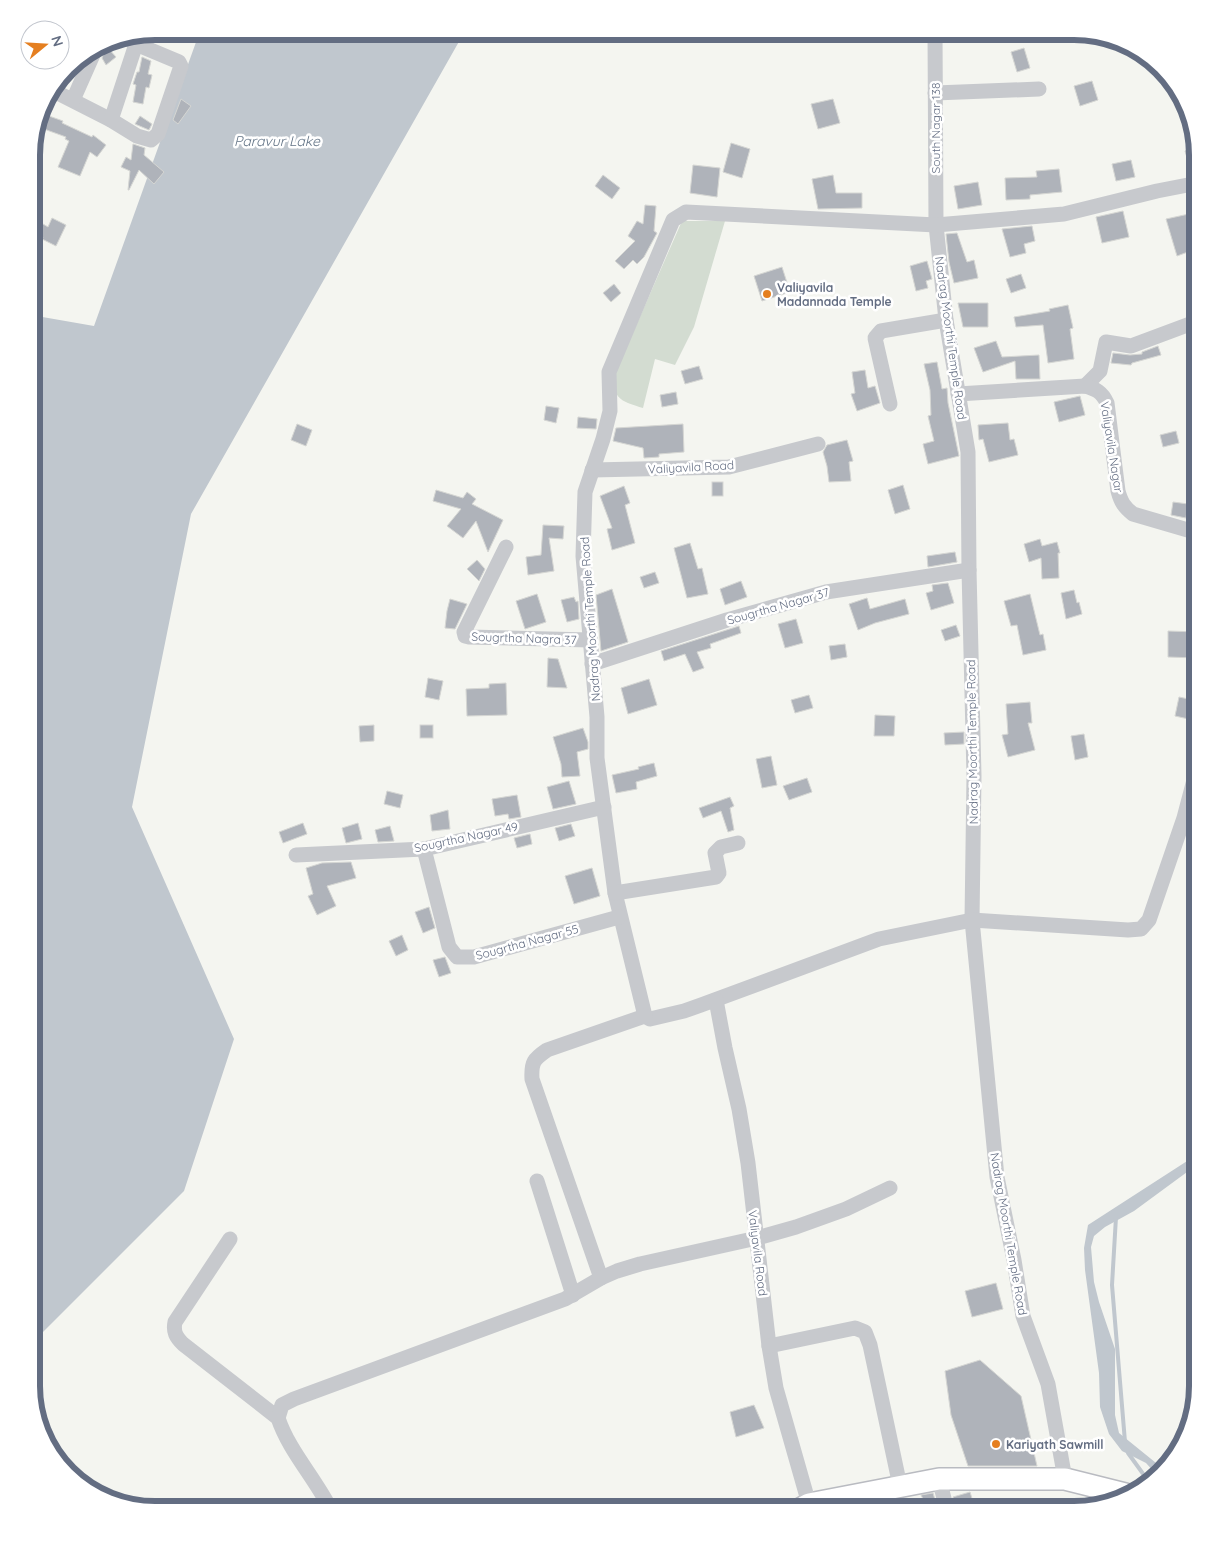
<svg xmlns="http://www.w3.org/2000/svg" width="1229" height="1541" viewBox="0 0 1229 1541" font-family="Quicksand,sans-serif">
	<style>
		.green { fill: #d3dcd1 }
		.water { fill: #c0c7ce }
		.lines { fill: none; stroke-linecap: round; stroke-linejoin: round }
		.stream { stroke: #c0c7ce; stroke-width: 4 }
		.building { fill: #afb3ba; stroke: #d5d6d3 }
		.secondary-casing { stroke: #b9bbc1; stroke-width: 24 }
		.minor { stroke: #c7c9cd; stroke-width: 15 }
		.secondary { stroke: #fff; stroke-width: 21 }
		.poi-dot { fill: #e57f20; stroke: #fff; stroke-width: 2 }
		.labels { text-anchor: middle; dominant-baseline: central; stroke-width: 5; stroke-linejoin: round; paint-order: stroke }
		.street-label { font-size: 12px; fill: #636d82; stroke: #fff }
		.poi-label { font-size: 12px; font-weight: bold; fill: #636d82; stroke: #fff; text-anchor: start }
		.water-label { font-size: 14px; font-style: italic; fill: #637486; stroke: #fff }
		.rim { fill: none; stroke: #636d82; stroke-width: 6 }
	</style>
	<rect width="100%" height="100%" fill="#f4f5f0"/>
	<path class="green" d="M682 221H725L694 327 675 365 655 359 643 408C622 401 613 400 614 376Z"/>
	<g class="water">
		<polygon points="200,31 465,31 191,514 132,807 234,1039 184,1191 31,1344 31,315 94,326"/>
		<polygon points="1198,1154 1198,1164 1134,1211 1105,1227 1094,1236 1091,1247 1094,1282 1099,1302 1115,1349 1115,1415 1119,1433 1161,1467 1156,1474 1146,1463 1122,1451 1109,1434 1100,1407 1099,1373 1085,1270 1084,1248 1088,1225"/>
	</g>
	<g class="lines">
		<g class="stream">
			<polyline points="1116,1217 1112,1285 1125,1442"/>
			<polyline points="1128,1453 1149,1482"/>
		</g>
	</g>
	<g class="building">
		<polygon points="108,48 116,57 106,65 102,58 105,51"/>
		<polygon points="1024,48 1030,68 1017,72 1011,52"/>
		<polygon points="142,57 151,61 148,74 152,75 149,88 146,87 143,104 133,102 136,85 133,84 137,72 139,72"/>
		<polygon points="1092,81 1098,100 1080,106 1074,86"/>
		<polygon points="181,99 191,106 178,124 173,120"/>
		<polygon points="833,99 840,123 818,129 811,104"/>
		<polygon points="49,116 63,121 62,123 92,137 93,135 106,145 97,157 90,152 80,176 58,167 69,141 65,139 66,137 44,129"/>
		<polygon points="140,116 152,124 149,130 135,124"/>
		<polygon points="731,143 750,149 742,178 723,172"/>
		<polygon points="133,144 145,148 144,155 164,172 154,184 139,170 129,190 128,190 130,171 121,167 126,157 131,160"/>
		<polygon points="1196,148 1198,155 1198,174 1192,175 1185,151"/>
		<polygon points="1131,160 1135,177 1116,181 1112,164"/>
		<polygon points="693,165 720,168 717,197 690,193"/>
		<polygon points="1059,169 1062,192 1030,195 1030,199 1006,200 1005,178 1037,177 1036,171"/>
		<polygon points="603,175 620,188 612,199 595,186"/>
		<polygon points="833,175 836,193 862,193 862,208 818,209 812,179"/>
		<polygon points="978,182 982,205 958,209 954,186"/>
		<polygon points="645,205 656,206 654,231 657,233 644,257 637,264 633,260 624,269 615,261 635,241 628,236 637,221 643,224"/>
		<polygon points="1123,211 1129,237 1102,243 1096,217"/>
		<polygon points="1198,212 1198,230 1190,232 1196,249 1177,256 1166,219"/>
		<polygon points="52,218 66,225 56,246 42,239 43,237 33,230 38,221 48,227"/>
		<polygon points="1032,226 1035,241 1024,244 1026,253 1010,257 1002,229"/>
		<polygon points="957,233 967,262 974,260 978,278 954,283 949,262 946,234"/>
		<polygon points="927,261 932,279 926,281 928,288 916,291 910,266"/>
		<polygon points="782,267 790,292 762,301 754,276"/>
		<polygon points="1021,274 1026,288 1011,293 1006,279"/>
		<polygon points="614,284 621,293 611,302 603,293"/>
		<polygon points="958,303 988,303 988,327 963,327"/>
		<polygon points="1068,305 1073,328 1070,329 1074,359 1048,363 1043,325 1016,327 1014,317 1050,311 1049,309"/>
		<polygon points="996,341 1002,357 1039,355 1040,379 1016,379 1015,361 983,372 974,348"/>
		<polygon points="1158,346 1161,355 1132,363 1131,365 1111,363 1113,353 1130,355 1142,354 1142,352"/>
		<polygon points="937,362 942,389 947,388 948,403 959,456 928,464 923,444 934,441 928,416 931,415 930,390 924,364"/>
		<polygon points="699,366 703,379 685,384 681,371"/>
		<polygon points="865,370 868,388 875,386 880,403 857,411 851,394 855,393 852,372"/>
		<polygon points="676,392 678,404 662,407 660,395"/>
		<polygon points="1080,396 1085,415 1059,422 1054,402"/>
		<polygon points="546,406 559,408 556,423 544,420"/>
		<polygon points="578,417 597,419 596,429 577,428"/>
		<polygon points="1008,423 1010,440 1014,439 1018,455 989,462 983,439 979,440 978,425"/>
		<polygon points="297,424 312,430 306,446 291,440"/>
		<polygon points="683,424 684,452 659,454 659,457 644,458 643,448 613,441 616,428"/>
		<polygon points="1176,431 1179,443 1163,447 1160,435"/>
		<polygon points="847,440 853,461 849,462 851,481 829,482 827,466 823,452 827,445"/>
		<rect x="712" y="482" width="11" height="14"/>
		<polygon points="903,485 910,509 895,514 888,490"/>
		<polygon points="624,486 630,503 625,505 635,543 612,550 607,529 612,528 600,496"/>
		<polygon points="436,490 463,498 467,492 476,499 472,504 503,520 488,552 476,521 463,538 447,526 461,509 433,501"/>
		<polygon points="1173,502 1188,504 1186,518 1171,515"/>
		<polygon points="543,525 564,526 563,539 549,538 554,571 528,575 526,557 541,555"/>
		<polygon points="1040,539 1042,546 1057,542 1060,553 1058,553 1059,578 1042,579 1041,558 1029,562 1024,544"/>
		<polygon points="690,543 698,569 702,568 708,594 687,598 674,548"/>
		<polygon points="955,552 957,562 928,567 927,556"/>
		<polygon points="477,560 485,569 479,581 467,569"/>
		<polygon points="655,572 659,583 644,588 640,577"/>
		<polygon points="741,581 747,597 725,605 720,589"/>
		<polygon points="948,583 954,603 931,610 926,593 933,591 932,585"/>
		<polygon points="612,589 628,642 601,651 596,595"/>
		<polygon points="1074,590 1077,603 1079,602 1082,614 1066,619 1061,593"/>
		<polygon points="537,594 546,622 525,629 516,601"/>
		<polygon points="1030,594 1040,635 1043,634 1046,650 1023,655 1017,625 1011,626 1004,601"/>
		<polygon points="574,597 576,602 578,601 579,619 567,622 561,600"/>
		<polygon points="867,598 870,609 905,599 909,614 875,623 858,630 849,604"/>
		<polygon points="450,599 467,604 455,629 445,628 447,611"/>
		<polygon points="796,619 803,643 785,648 778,624"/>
		<polygon points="956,625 960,636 945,641 941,630"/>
		<polygon points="739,626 741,633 710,644 711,648 697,652 704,668 693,672 685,654 664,661 661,651"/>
		<polygon points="1168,631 1198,632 1198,658 1168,657"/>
		<polygon points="845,644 847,657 831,660 829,646"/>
		<polygon points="548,658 558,659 567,688 547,687"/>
		<polygon points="428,678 443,681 439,700 425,697"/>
		<polygon points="649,679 657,705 628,714 621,688"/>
		<polygon points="506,683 507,715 467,716 466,689 489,688 489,684"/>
		<polygon points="809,695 813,708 795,713 791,700"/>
		<polygon points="1179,697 1198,701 1193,720 1175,716"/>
		<polygon points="1030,702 1032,723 1028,723 1035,750 1008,757 1002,735 1008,734 1006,704"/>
		<polygon points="875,715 895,716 894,736 874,736"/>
		<polygon points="374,725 374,741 360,742 359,726"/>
		<rect x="420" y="725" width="13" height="13"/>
		<polygon points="583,728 588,742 588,749 577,752 580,776 562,777 561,764 553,737"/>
		<polygon points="964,732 964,744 945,745 944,733"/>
		<polygon points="1084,734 1088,757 1075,760 1071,736"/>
		<polygon points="771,756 777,785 762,788 756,759"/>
		<polygon points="654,763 657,776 636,782 637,789 616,793 612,775 639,769 638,767"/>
		<polygon points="807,778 812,792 789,800 783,786"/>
		<polygon points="569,781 576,804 553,809 547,787"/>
		<polygon points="387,791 403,795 400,808 384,804"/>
		<polygon points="517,795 521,817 509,819 508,814 495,816 492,799"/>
		<polygon points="730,797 734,806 730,808 734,830 728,832 721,811 703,818 699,808"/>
		<polygon points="448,810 450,829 432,831 430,815"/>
		<polygon points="303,823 307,834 283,843 279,832"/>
		<polygon points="358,823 362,839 346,843 342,828"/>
		<polygon points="571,824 575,836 559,841 555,828"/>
		<polygon points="390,826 394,841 378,842 375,830"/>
		<polygon points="530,834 532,844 517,848 514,838"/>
		<polygon points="351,862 356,878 327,886 336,906 317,915 308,896 313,894 306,868 322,863"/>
		<polygon points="592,868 600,896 574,904 565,876"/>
		<polygon points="429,907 435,928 423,933 415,912"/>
		<polygon points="402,935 408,950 396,956 389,941"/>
		<polygon points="445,957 451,973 439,977 433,960"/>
		<polygon points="996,1283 1003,1309 972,1317 965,1291"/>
		<polygon points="980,1360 1021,1396 1037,1466 968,1466 951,1415 945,1371"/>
		<polygon points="754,1405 764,1428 736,1437 730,1412"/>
		<polygon points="970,1492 974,1505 963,1508 964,1510 956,1510 953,1497"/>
		<polygon points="933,1493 936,1503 926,1505 921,1495"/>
	</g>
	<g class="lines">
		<g class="secondary-casing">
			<polyline id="secondary" points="798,1510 809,1504 939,1479 1065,1479 1125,1494"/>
		</g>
		<g class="minor">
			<polyline points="935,31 936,225 946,320 968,452 969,570 974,776 972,920 997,1177 1014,1260 1023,1316 1048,1384 1065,1479"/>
			<polyline points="52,90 111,120 137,136 151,140 158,134 181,66 179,62 136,44 125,37"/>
			<polyline points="935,93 1039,89"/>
			<polyline points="73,100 96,48"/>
			<polyline points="111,120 136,44"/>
			<polyline points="1085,386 1100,371 1106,342 1131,346 1198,321"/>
			<path d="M958 394 1085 386C1096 389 1102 392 1107 403L1118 491C1121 502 1124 507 1133 514L1198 533"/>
			<polyline points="890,404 875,338 881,331 946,320"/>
			<polyline points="1197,424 1198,422"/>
			<polyline points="592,470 729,467 818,444"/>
			<polyline points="506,547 464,632 465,636 469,637 590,640"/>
			<polyline points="592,664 727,620 826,592 969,570"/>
			<polyline points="1198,765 1184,818 1149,920 1141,929 1128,930 972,920 879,939 701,1005 684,1011 650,1019 645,1016 615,893 597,758 597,717 583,556 585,492 603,439 610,411 609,372 673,220 686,212 936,225 1064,214 1157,191 1198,183"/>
			<polyline points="424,849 447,939 449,947 457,957 474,957 619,917"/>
			<polyline points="296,855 424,849 604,807"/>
			<polyline points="615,893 716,877 719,873 715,853 721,847 738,843"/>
			<polyline points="716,1000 725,1048 739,1109 748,1163 769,1346 776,1388 809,1504"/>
			<polyline points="537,1181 573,1295"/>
			<path d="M230 1239 175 1322C173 1332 176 1337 183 1344L278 1418C289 1451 315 1478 331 1510"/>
			<path d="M601 1278 532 1079C531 1062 534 1059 547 1050L645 1016"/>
			<polyline points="769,1346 855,1328 865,1332 870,1345 900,1486"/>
			<polyline points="278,1418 282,1405 294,1399 565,1299 601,1278 617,1271 640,1264 757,1238 796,1227 846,1209 890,1188"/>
			<polyline points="939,1479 947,1510"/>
		</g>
		<use href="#secondary" class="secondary"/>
	</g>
	<g class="poi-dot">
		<circle cx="767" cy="294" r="5"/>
		<circle cx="996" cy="1444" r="5"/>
	</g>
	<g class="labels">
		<g class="street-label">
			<text transform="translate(935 128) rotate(-90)">South Nagar 138</text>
			<text transform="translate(951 338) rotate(82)">Nadrag Moorthi Temple Road</text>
			<text transform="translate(1112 447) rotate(81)">Valiyavila Nagar</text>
			<text transform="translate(691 467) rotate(-3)">Valiyavila Road</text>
			<text transform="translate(778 606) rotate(-16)">Sougrtha Nagar 37</text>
			<text transform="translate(590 619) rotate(-94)">Nadrag Moorthi Temple Road</text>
			<text transform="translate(524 638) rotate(2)">Sougrtha Nagra 37</text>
			<text transform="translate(972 742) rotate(-91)">Nadrag Moorthi Temple Road</text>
			<text transform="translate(466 837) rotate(-12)">Sougrtha Nagar 49</text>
			<text transform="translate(527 942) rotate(-15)">Sougrtha Nagar 55</text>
			<text transform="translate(1009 1234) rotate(80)">Nadrag Moorthi Temple Road</text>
			<text transform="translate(758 1253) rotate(83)">Valiyavila Road</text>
		</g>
		<g class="poi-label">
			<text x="777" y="287">Valiyavila<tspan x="777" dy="14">Madannada Temple</tspan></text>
			<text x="1006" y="1444">Kariyath Sawmill</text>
		</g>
		<g class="water-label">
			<text x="277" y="141">Paravur Lake</text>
		</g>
	</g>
	<path d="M0 0H1229V1541H0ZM155 40H1074A115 115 0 0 1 1189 155V1386A115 115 0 0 1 1074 1501H155A115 115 0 0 1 40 1386V155A115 115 0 0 1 155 40Z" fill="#fff" fill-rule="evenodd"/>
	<path class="rim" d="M155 40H1074A115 115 0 0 1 1189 155V1386A115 115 0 0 1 1074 1501H155A115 115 0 0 1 40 1386V155A115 115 0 0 1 155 40Z"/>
	<g transform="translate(45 45) rotate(72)"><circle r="24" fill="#ffffff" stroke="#c1c5cd"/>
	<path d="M0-4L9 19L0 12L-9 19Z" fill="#e57f20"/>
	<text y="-8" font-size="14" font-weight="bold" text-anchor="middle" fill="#636d82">N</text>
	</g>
</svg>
